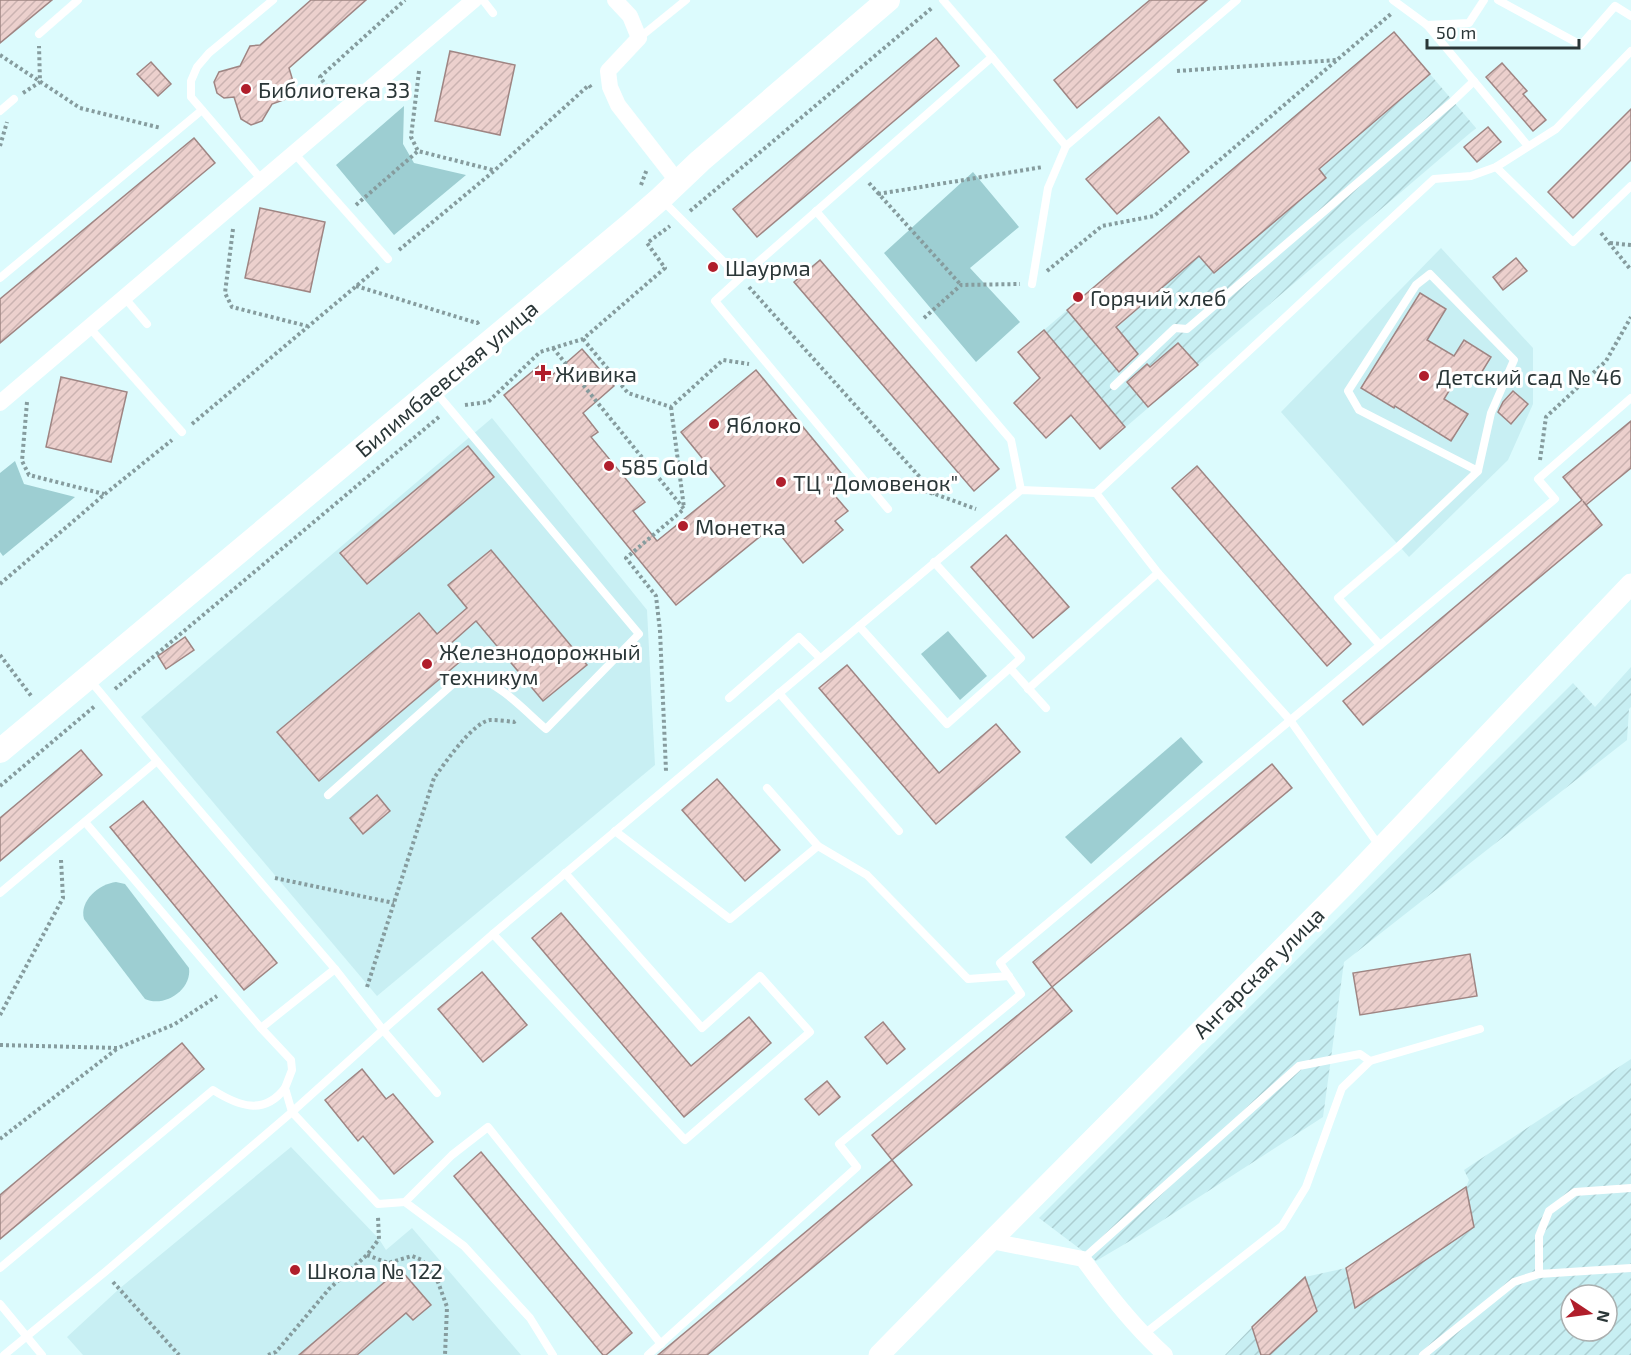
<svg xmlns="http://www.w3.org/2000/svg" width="1631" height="1355" viewBox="0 0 1631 1355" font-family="'Exo 2',sans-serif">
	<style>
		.built { fill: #c8eff3 }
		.industrial { fill: url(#industrial-furrows); fill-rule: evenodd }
		.park { fill: #9dced2 }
		.building { fill: url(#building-hatch); stroke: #9f8583; stroke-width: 1.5 }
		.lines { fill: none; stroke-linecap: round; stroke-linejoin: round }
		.path { stroke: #869c9e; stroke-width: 4; stroke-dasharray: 3 3; stroke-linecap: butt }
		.service { stroke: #fff; stroke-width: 8 }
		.minor { stroke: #fff; stroke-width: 16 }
		.tertiary { stroke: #fff; stroke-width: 21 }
		.secondary { stroke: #fff; stroke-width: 24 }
		.poi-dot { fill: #b01e2b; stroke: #fff; stroke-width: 2 }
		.labels { text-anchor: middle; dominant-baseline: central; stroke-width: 6; stroke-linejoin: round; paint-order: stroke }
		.poi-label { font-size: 22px; fill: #2a3637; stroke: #fff; text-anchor: start }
		.street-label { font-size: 22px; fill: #2a3637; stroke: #fff }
	</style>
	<defs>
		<pattern id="industrial-furrows" width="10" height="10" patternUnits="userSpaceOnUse" patternTransform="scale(1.5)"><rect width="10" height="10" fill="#c8eff3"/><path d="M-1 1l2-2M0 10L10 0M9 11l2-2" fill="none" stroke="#acced1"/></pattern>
		<pattern id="building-hatch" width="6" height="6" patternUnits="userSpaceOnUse" patternTransform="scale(1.5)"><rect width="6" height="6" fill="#ecd0cd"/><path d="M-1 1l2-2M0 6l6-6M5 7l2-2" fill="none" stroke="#cbb3b1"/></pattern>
	</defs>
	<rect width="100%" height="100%" fill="#dcfbfd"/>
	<g class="built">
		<polygon points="1441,248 1533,348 1533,404 1508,460 1409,557 1281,412"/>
		<polygon points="492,418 647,610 655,765 377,996 141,717"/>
		<polygon points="291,1147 379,1239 386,1250 412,1228 521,1355 83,1355 67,1337 119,1289"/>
	</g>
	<g class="industrial">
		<polygon points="1394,32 1476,128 1100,449 1018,352"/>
		<polygon points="1631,667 1631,707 1629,709 1627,740 1344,962 1323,1117 1140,1235 1096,1261 1039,1218 1573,683 1595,707"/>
		<path d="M1631 1059V1355H1225L1252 1327 1305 1277 1346 1268 1466 1187 1469 1180 1464 1170ZM1571 1295H1607V1331H1571Z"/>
	</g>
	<g class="park">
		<polygon points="404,106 403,144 414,163 466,175 394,235 336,165"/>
		<polygon points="973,172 1019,227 970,268 1020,322 976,362 884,253"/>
		<polygon points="15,461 24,484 75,497 3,556 0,552 0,473"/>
		<polygon points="948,631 987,676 960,700 921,654"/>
		<polygon points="1181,737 1203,762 1091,864 1065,837"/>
		<path d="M116 882 125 884 189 968C192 990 164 1008 145 999L84 919C79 901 99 884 116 882Z"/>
	</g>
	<g class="building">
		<polygon points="0,0 52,0 0,43"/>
		<polygon points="311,0 366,0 289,68 295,88 289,98 272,104 262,121 251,125 241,119 234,97 224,98 217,93 214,82 219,72 240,66 250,46 260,45"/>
		<polygon points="1150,0 1207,0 1077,108 1054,80"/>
		<polygon points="1394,32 1430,74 1319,169 1326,178 1214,273 1199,256 1116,327 1138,354 1119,372 1067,310"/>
		<polygon points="936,38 959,66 757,237 733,209"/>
		<polygon points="450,51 515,65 500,135 435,121"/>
		<polygon points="151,62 171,84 158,96 137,74"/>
		<polygon points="1502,63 1527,91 1523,94 1546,120 1533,131 1486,77"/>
		<polygon points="1631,109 1631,160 1573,218 1548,192"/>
		<polygon points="1159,117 1189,152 1117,214 1086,179"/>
		<polygon points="1488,127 1501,142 1477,162 1464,147"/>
		<polygon points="194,138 215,163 0,343 0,299"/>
		<polygon points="260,208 325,222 310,292 245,278"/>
		<polygon points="1516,258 1527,271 1503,290 1493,277"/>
		<polygon points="820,260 999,469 974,491 794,282"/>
		<polygon points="1420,293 1446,309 1427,340 1454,356 1464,340 1491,357 1475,383 1460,373 1444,399 1468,414 1451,441 1395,406 1394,408 1361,388"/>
		<polygon points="1044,330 1125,427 1100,449 1071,415 1046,438 1014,403 1040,378 1018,352"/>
		<polygon points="1178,343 1198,365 1148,407 1127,382 1147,364 1150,367"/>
		<polygon points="582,349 614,386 583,413 598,432 591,437 645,502 633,511 657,541 725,486 681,432 756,370 845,478 830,490 848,511 835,521 843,530 803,563 773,526 676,605 504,395 539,366 549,378"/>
		<polygon points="61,377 127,392 111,462 46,447"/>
		<polygon points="1513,391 1528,404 1511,424 1498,412 1503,402"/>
		<polygon points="1631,421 1631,468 1586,505 1583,501 1602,525 1363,725 1343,701 1582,500 1563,477"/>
		<polygon points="468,446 494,477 367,584 340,553"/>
		<polygon points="1197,466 1351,644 1327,666 1172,488"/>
		<polygon points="1006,535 1069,607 1033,638 971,567"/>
		<polygon points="491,550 587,665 543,701 476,621 449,645 462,660 319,781 277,732 419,613 437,634 467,608 448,585"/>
		<polygon points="185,637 194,650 166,669 158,656"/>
		<polygon points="847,665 939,773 996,724 1020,752 936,824 819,688"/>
		<polygon points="81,750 102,775 0,861 0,818"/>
		<polygon points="1272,764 1292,788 1052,987 1033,962"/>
		<polygon points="717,779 780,850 745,881 682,810"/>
		<polygon points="377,795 390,811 363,834 350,818"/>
		<polygon points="143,801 277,963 244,990 110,827"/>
		<polygon points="561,913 691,1066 749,1017 771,1043 684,1117 532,938"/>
		<polygon points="1470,954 1477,996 1360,1015 1353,973"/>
		<polygon points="482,972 527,1025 483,1062 438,1009"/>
		<polygon points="1052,987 1072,1011 892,1160 872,1135"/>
		<polygon points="883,1022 905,1049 887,1064 865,1037"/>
		<polygon points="182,1043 204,1069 0,1239 0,1195"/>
		<polygon points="362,1069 386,1099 393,1094 433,1142 394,1174 363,1136 358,1141 325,1100"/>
		<polygon points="827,1081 840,1097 819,1115 805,1099"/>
		<polygon points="481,1152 632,1333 606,1355 603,1355 454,1176"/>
		<polygon points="892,1160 912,1185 707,1355 658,1355"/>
		<polygon points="1466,1187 1474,1227 1355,1308 1346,1268"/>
		<polygon points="400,1269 431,1305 413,1320 406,1313 357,1355 299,1355"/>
		<polygon points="1305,1277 1317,1311 1269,1355 1261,1355 1252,1327"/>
	</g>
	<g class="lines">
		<g class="path">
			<polyline points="0,55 80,108 161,128"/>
			<polyline points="419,71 411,137 418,151 493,170"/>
			<polyline points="1177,71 1337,60"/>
			<polyline points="23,93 40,82 39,46"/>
			<polyline points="334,97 320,77 405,0"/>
			<polyline points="0,146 7,122"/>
			<polyline points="869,183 961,285"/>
			<polyline points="641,185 647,169"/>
			<polyline points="878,194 1043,167"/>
			<polyline points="356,205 418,151"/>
			<polyline points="690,211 933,7"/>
			<polyline points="233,229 225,293 232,307 307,326"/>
			<polyline points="1601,233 1631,270"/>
			<polyline points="1610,243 1631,245"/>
			<polyline points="399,250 494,171 589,85 592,89"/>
			<polyline points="1047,271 1102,226 1154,216 1392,13"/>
			<polyline points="356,286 477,323 480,321"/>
			<polyline points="749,287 935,494"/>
			<polyline points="924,318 961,285 1020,284"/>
			<polyline points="583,339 628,393 671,407 723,360 749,364"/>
			<polyline points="553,348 684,509 626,558 656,596 660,631 666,771"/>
			<polyline points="27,402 22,461 29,475 104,494"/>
			<polyline points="465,405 488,402 540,352 583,339 665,268 647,243 670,226"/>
			<polyline points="671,407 684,508"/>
			<polyline points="192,424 379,267"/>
			<polyline points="1540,460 1546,417 1606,361 1631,317"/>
			<polyline points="883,482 935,494 976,509"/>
			<polyline points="0,584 105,494 172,440"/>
			<polyline points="0,655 32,697"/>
			<polyline points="115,689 440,416"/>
			<polyline points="0,786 96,705"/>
			<polyline points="275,878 394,903"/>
			<path d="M367 987 434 778C445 763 472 723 490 720 498 720 507 721 514 722L517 720"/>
			<polyline points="0,1015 63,898 61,860"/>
			<polyline points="0,1045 118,1048 175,1024 217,996"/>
			<polyline points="0,1139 118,1048"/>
			<polyline points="367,1255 388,1263 412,1256 422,1260 438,1282 447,1307 445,1355"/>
			<polyline points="113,1282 179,1355"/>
			<polyline points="268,1355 276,1352 329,1289 367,1255 379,1239 378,1217"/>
		</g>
		<g class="service">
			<polyline points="483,0 493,13"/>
			<polyline points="943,0 992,57"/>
			<polyline points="1393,0 1427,25 1528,146"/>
			<polyline points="1498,0 1581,45 1615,6 1631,16"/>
			<polyline points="1427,25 1469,23 1484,0"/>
			<polyline points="39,34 78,0"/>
			<polyline points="639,38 686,0"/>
			<polyline points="0,111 14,99"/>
			<polyline points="294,153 388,259"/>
			<polyline points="1496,167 1573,242 1631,186"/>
			<polyline points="262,180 191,97 191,81 197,67 209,53 273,0"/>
			<polyline points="661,199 740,278 992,57 1066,146 1237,0"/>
			<polyline points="816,211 1011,440 1021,490"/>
			<polyline points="0,278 202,110"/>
			<polyline points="740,278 715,301 888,509"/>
			<polyline points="1032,284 1048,188 1066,146"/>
			<polyline points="124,297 147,324"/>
			<polyline points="89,327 182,432"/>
			<polyline points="1114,386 1175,328 1187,329 1453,101 1474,81"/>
			<polyline points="1096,493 1158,573 1290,720 1380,847"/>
			<polyline points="934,562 1021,658 1010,668"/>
			<polyline points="859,626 947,724 1010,668 1046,708"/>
			<polyline points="1380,645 1338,598 1399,546 1478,471 1359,410 1348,391 1416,285 1430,274 1514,360 1491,413 1478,471"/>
			<polyline points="1028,689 1158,573"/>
			<polyline points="779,693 899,831"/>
			<polyline points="729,698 799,637 820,658"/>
			<polyline points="157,761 335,969 383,1030 437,1093"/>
			<path d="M328 795 454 683C462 681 470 678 477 679 498 681 529 715 546 729L639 634 434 390"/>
			<polyline points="85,822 261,1028 335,969"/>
			<polyline points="615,831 730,919 818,846 767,788"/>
			<polyline points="818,846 867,875 968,979 1009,976"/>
			<polyline points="0,893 157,761 89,679"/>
			<polyline points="493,934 685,1140 810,1032 760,976 702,1028 565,873"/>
			<polyline points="261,1028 291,1060 292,1070 285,1088 292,1112 378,1204 405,1202 452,1155 488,1127 661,1344"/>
			<polyline points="405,1202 464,1246 530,1318 553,1355"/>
			<polyline points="1083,1259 1299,1066 1360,1054 1370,1061 1480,1029"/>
			<path d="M0 1268 213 1090C238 1106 264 1116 285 1088"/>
			<polyline points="1539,1274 1539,1236 1549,1211 1575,1192 1631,1188"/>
			<polyline points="0,1304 42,1355"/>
			<polyline points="1143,1335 1282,1226 1306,1187 1342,1088 1370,1061"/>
			<polyline points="4,1355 105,1272 292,1112 383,1030 493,934 1021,490 1096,493 1434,179 1471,176 1496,167 1556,129 1631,51"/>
			<polyline points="648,1355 857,1167 839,1144 1021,994 1000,963 1555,499 1538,479 1631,398"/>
			<polyline points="1423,1355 1514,1282 1539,1274 1631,1268"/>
		</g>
		<g class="minor">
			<polyline points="615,0 630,16 639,38 608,71 610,87 618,105 678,182"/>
			<polyline points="0,403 474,0"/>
			<path d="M991 1241 1083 1259C1108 1294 1133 1326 1165 1355"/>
		</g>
		<polyline class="tertiary" points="879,1355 991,1241 1346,884 1631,584"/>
		<polyline class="secondary" points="0,751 630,225 661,198 700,161 888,0"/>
	</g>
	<g class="poi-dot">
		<circle cx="246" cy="89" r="6"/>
		<circle cx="713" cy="267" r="6"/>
		<circle cx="1078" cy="297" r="6"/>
		<path d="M540 364h6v6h6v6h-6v6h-6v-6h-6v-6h6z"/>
		<circle cx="1424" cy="376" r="6"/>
		<circle cx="714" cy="424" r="6"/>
		<circle cx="609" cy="466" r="6"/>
		<circle cx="781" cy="482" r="6"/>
		<circle cx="683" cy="526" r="6"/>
		<circle cx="427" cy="664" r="6"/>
		<circle cx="295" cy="1270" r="6"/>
	</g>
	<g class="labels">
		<g class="poi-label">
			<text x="258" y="89">Библиотека 33</text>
			<text x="725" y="267">Шаурма</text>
			<text x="1090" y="297">Горячий хлеб</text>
			<text x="555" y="373">Живика</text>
			<text x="1436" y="376">Детский сад № 46</text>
			<text x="726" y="424">Яблоко</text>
			<text x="621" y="466">585 Gold</text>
			<text x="793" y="482">ТЦ "Домовенок"</text>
			<text x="695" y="526">Монетка</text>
			<text x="439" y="651">Железнодорожный<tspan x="439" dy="25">техникум</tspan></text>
			<text x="307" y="1270">Школа № 122</text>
		</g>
		<g class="street-label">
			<text transform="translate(446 378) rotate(-40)">Билимбаевская улица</text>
			<text transform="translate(1258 972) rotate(-45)">Ангарская улица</text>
		</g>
	</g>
	<g transform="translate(1589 1313) rotate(103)"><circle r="28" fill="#ffffff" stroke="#aaafaf" stroke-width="1.5"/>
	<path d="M0-4.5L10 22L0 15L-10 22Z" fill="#b01e2b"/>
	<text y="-9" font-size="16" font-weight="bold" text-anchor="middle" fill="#2a3637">N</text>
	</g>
	<path d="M1427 39v9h152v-9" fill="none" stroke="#2a3637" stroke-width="3"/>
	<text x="1436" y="39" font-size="18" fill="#2a3637" stroke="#ffffff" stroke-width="4.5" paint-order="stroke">50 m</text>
</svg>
